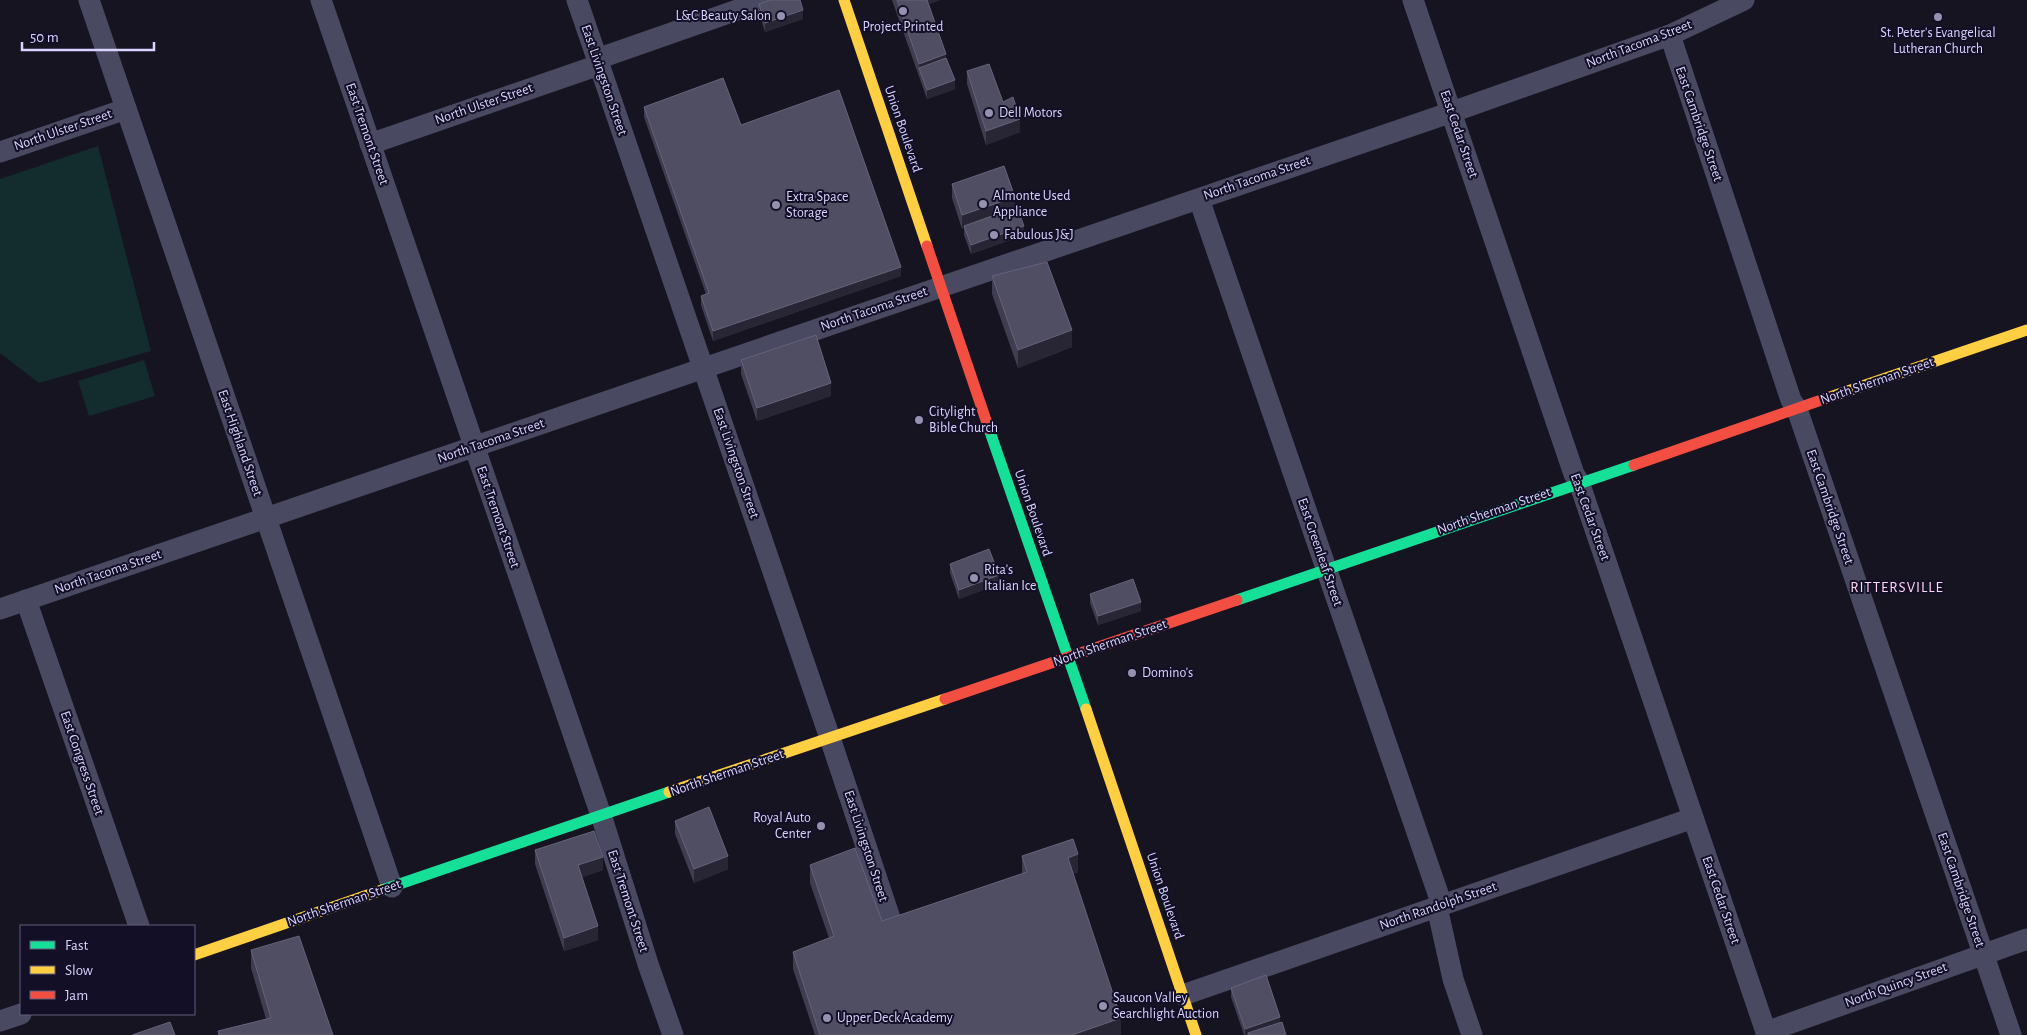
<svg xmlns="http://www.w3.org/2000/svg" width="2027" height="1035" viewBox="0 0 2027 1035" font-family="'Alegreya Sans',sans-serif">
	<style>
		.green { fill: #132c2d }
		.lines { fill: none; stroke-linecap: round; stroke-linejoin: round }
		.street { stroke: #4a4962; stroke-width: 21 }
		.fast { stroke: #16e098; stroke-width: 11 }
		.slow { stroke: #ffcf43; stroke-width: 11 }
		.jam { stroke: #f24e42; stroke-width: 11 }
		.wall { fill: #403d50 }
		.shaded-wall { fill: #282635 }
		.building { fill: #504e63; stroke: #66637b }
		.poi-dot { fill: #9591b1; stroke: #130f26; stroke-width: 2 }
		.labels { text-anchor: middle; dominant-baseline: central; stroke-width: 4; stroke-linejoin: round; paint-order: stroke }
		.poi-label { font-size: 14px; fill: #d9d4ff; stroke: #130f26; text-anchor: start }
		.street-label { font-size: 14px; fill: #d9d4ff; stroke: #130f26 }
		.neighbourhood-label { font-size: 15px; letter-spacing: 1px; fill: #ffd6f0; stroke: #130f26 }
	</style>
	<rect width="100%" height="100%" fill="#161421"/>
	<g class="green">
		<polygon points="98,146 151,351 39,383 0,353 0,179"/>
		<polygon points="144,360 155,396 89,416 78,381"/>
	</g>
	<g class="lines">
		<g class="street">
			<polyline points="89,0 392,887"/>
			<polyline points="321,0 601,815 649,967 673,1035"/>
			<polyline points="577,0 830,738 893,927"/>
			<polyline points="1413,0 1574,474 1579,482 1767,1035"/>
			<polyline points="1670,35 1791,400 1797,409 2011,1035"/>
			<polyline points="597,59 766,0"/>
			<polyline points="370,144 599,65"/>
			<polyline points="0,152 126,109"/>
			<polyline points="1199,199 1442,905"/>
			<polyline points="26,600 139,926"/>
			<polyline points="0,609 1452,112 1670,35 1744,0"/>
			<polyline points="1437,907 1453,979 1472,1035"/>
			<polyline points="1183,995 1693,818"/>
			<polyline points="0,1021 21,1014"/>
			<polyline points="1766,1032 2027,939"/>
		</g>
		<g class="fast">
			<polyline points="989,429 1086,709"/>
			<polyline points="1237,600 1634,465"/>
			<polyline points="382,890 669,792"/>
		</g>
		<g class="slow">
			<polyline points="844,0 927,246"/>
			<polyline points="1830,397 2027,330"/>
			<polyline points="1086,709 1196,1035"/>
			<polyline points="669,792 945,699"/>
			<polyline points="194,955 382,890"/>
		</g>
		<g class="jam">
			<polyline points="927,246 989,429"/>
			<polyline points="1634,465 1830,397"/>
			<polyline points="945,699 1237,600"/>
		</g>
	</g>
	<g class="wall">
		<polygon points="892,0 940,0 929,4 946,58 955,89 927,99"/>
		<polygon points="759,4 803,19 765,32 759,13"/>
		<polygon points="967,71 1003,102 1020,132 986,145 967,84"/>
		<polygon points="644,107 741,125 901,276 713,341 701,305 701,296 706,294 644,117"/>
		<polygon points="952,184 1015,207 1024,235 971,254 964,235 964,228 962,229 952,198"/>
		<polygon points="992,276 1072,347 1018,368 992,294"/>
		<polygon points="741,360 831,396 757,421 741,374"/>
		<polygon points="950,564 999,584 959,599 950,573"/>
		<polygon points="1090,594 1141,611 1098,625 1090,603"/>
		<polygon points="675,821 728,869 694,883 675,834"/>
		<polygon points="535,850 603,870 582,877 598,940 564,951 535,864"/>
		<polygon points="1022,856 1078,872 1073,874 1121,1035 815,1035 793,969 793,952 829,938 810,883 810,865 882,921 1022,874"/>
		<polygon points="251,950 333,1035 218,1035 218,1031 266,1019 251,968"/>
		<polygon points="1231,988 1280,1023 1286,1035 1244,1035 1231,997"/>
	</g>
	<g class="shaded-wall">
		<polygon points="924,0 940,0 924,6"/>
		<polygon points="803,10 803,19 765,32 765,23"/>
		<polygon points="946,54 946,67 919,68 919,64"/>
		<polygon points="955,80 955,89 927,99 927,90"/>
		<polygon points="1020,119 1020,132 986,145 986,131"/>
		<polygon points="1015,197 1015,211 964,226 964,228 962,229 962,215"/>
		<polygon points="1024,226 1024,235 971,254 971,245"/>
		<polygon points="901,267 901,276 713,341 713,331"/>
		<polygon points="1072,330 1072,347 1018,368 1018,350"/>
		<polygon points="831,383 831,396 757,421 757,408"/>
		<polygon points="999,575 999,584 959,599 959,590"/>
		<polygon points="1141,602 1141,611 1098,625 1098,616"/>
		<polygon points="1078,854 1078,872 1068,875 1068,858"/>
		<polygon points="728,856 728,869 694,883 694,869"/>
		<polygon points="603,857 603,870 578,879 578,865"/>
		<polygon points="598,926 598,940 564,951 564,938"/>
		<polygon points="1280,1017 1280,1026 1248,1033 1248,1035 1245,1035 1245,1029"/>
		<polygon points="1121,1018 1121,1035 1072,1035"/>
	</g>
	<g class="building">
		<polygon points="770,0 800,0 803,10 765,23 759,4"/>
		<polygon points="897,0 927,0 946,54 919,64"/>
		<polygon points="946,58 955,80 927,90 919,68"/>
		<polygon points="989,64 1003,102 1013,97 1020,119 986,131 967,71"/>
		<polygon points="723,78 741,125 839,90 901,267 713,331 701,296 709,293 644,107"/>
		<polygon points="1004,166 1015,197 962,215 952,184"/>
		<polygon points="1017,207 1024,226 971,245 964,226"/>
		<polygon points="1047,262 1072,330 1018,350 992,276"/>
		<polygon points="816,335 831,383 757,408 741,360"/>
		<polygon points="989,549 999,575 959,590 950,564"/>
		<polygon points="1133,579 1141,602 1098,616 1090,594"/>
		<polygon points="709,807 728,856 694,869 675,821"/>
		<polygon points="594,831 603,857 578,865 598,926 564,938 535,850"/>
		<polygon points="1073,839 1078,854 1068,858 1121,1018 1072,1035 820,1035 793,952 834,936 810,865 855,848 882,921 1027,872 1022,856"/>
		<polygon points="299,936 333,1035 219,1035 218,1031 271,1018 251,950"/>
		<polygon points="1266,975 1280,1017 1245,1029 1231,988"/>
		<polygon points="170,1022 175,1035 132,1035"/>
		<polygon points="1282,1022 1286,1035 1248,1035 1248,1033"/>
	</g>
	<g class="poi-dot">
		<circle cx="903" cy="11" r="5"/>
		<circle cx="781" cy="16" r="5"/>
		<circle cx="1938" cy="17" r="5"/>
		<circle cx="989" cy="113" r="5"/>
		<circle cx="983" cy="204" r="5"/>
		<circle cx="776" cy="205" r="5"/>
		<circle cx="994" cy="235" r="5"/>
		<circle cx="919" cy="420" r="5"/>
		<circle cx="974" cy="578" r="5"/>
		<circle cx="1132" cy="673" r="5"/>
		<circle cx="821" cy="826" r="5"/>
		<circle cx="1103" cy="1006" r="5"/>
		<circle cx="827" cy="1018" r="5"/>
	</g>
	<g class="labels">
		<g class="poi-label">
			<text x="771" y="16" text-anchor="end">L&amp;C Beauty Salon</text>
			<text x="903" y="27" text-anchor="middle">Project Printed</text>
			<text x="1938" y="33" text-anchor="middle">St. Peter's Evangelical<tspan x="1938" dy="16">Lutheran Church</tspan></text>
			<text x="999" y="113">Dell Motors</text>
			<text x="993" y="196">Almonte Used<tspan x="993" dy="16">Appliance</tspan></text>
			<text x="786" y="197">Extra Space<tspan x="786" dy="16">Storage</tspan></text>
			<text x="1004" y="235">Fabulous J&amp;J</text>
			<text x="929" y="412">Citylight<tspan x="929" dy="16">Bible Church</tspan></text>
			<text x="984" y="570">Rita's<tspan x="984" dy="16">Italian Ice</tspan></text>
			<text x="1142" y="673">Domino's</text>
			<text x="811" y="818" text-anchor="end">Royal Auto<tspan x="811" dy="16">Center</tspan></text>
			<text x="1113" y="998">Saucon Valley<tspan x="1113" dy="16">Searchlight Auction</tspan></text>
			<text x="837" y="1018">Upper Deck Academy</text>
		</g>
		<g class="street-label">
			<text transform="translate(1639 44) rotate(-21)">North Tacoma Street</text>
			<text transform="translate(604 80) rotate(71)">East Livingston Street</text>
			<text transform="translate(484 104) rotate(-19)">North Ulster Street</text>
			<text transform="translate(1699 124) rotate(71)">East Cambridge Street</text>
			<text transform="translate(903 129) rotate(71)">Union Boulevard</text>
			<text transform="translate(63 130) rotate(-19)">North Ulster Street</text>
			<text transform="translate(367 134) rotate(71)">East Tremont Street</text>
			<text transform="translate(1459 134) rotate(71)">East Cedar Street</text>
			<text transform="translate(1257 178) rotate(-19)">North Tacoma Street</text>
			<text transform="translate(874 309) rotate(-19)">North Tacoma Street</text>
			<text transform="translate(1877 381) rotate(-19)">North Sherman Street</text>
			<text transform="translate(491 441) rotate(-19)">North Tacoma Street</text>
			<text transform="translate(240 443) rotate(71)">East Highland Street</text>
			<text transform="translate(736 463) rotate(71)">East Livingston Street</text>
			<text transform="translate(1830 507) rotate(71)">East Cambridge Street</text>
			<text transform="translate(1494 511) rotate(-19)">North Sherman Street</text>
			<text transform="translate(1033 513) rotate(71)">Union Boulevard</text>
			<text transform="translate(498 517) rotate(71)">East Tremont Street</text>
			<text transform="translate(1590 517) rotate(70)">East Cedar Street</text>
			<text transform="translate(1320 552) rotate(71)">East Greenleaf Street</text>
			<text transform="translate(108 572) rotate(-19)">North Tacoma Street</text>
			<text transform="translate(1110 643) rotate(-19)">North Sherman Street</text>
			<text transform="translate(82 763) rotate(71)">East Congress Street</text>
			<text transform="translate(727 773) rotate(-19)">North Sherman Street</text>
			<text transform="translate(866 846) rotate(72)">East Livingston Street</text>
			<text transform="translate(1961 890) rotate(71)">East Cambridge Street</text>
			<text transform="translate(1165 896) rotate(71)">Union Boulevard</text>
			<text transform="translate(1721 900) rotate(71)">East Cedar Street</text>
			<text transform="translate(628 901) rotate(72)">East Tremont Street</text>
			<text transform="translate(344 903) rotate(-19)">North Sherman Street</text>
			<text transform="translate(1438 906) rotate(-19)">North Randolph Street</text>
			<text transform="translate(1896 985) rotate(-20)">North Quincy Street</text>
		</g>
		<g class="neighbourhood-label">
			<text x="1897" y="587">RITTERSVILLE</text>
		</g>
	</g>
	<rect x="20" y="925" width="175" height="90" fill="#130f26" stroke="#625e7d"/>
	<rect x="30" y="941" width="25" height="8" fill="#16e098" stroke="#625e7d"/>
	<text x="65" y="950" font-size="15" fill="#d9d4ff">Fast</text>
	<rect x="30" y="966" width="25" height="8" fill="#ffcf43" stroke="#625e7d"/>
	<text x="65" y="975" font-size="15" fill="#d9d4ff">Slow</text>
	<rect x="30" y="991" width="25" height="8" fill="#f24e42" stroke="#625e7d"/>
	<text x="65" y="1000" font-size="15" fill="#d9d4ff">Jam</text>
	<path d="M22 42v8h132v-8" fill="none" stroke="#d9d4ff" stroke-width="2.5"/>
	<text x="30" y="42" font-size="15" fill="#d9d4ff" stroke="#130f26" stroke-width="4" paint-order="stroke">50 m</text>
</svg>
